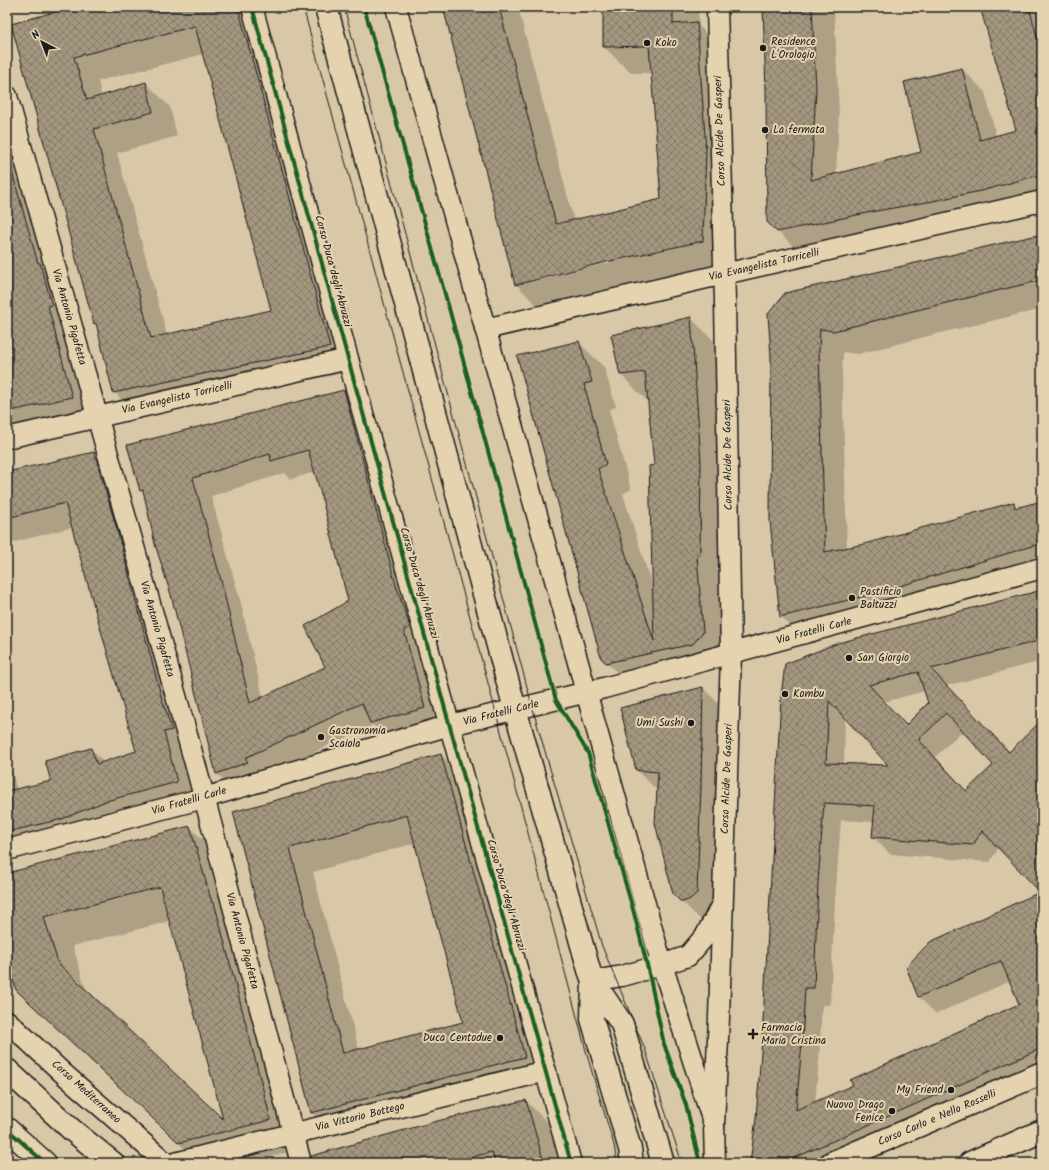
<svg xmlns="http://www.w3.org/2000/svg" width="1049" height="1170" viewBox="0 0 1049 1170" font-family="Kalam,sans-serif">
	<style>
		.shadow { fill: #0003; fill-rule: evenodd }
		.building { fill: url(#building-cross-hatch); stroke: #1c1c1c; fill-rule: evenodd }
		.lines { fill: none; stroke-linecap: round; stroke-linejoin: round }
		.street-casing { stroke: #1c1c1c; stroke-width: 23 }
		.secondary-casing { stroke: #1c1c1c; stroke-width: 25 }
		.street { stroke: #e5d3b0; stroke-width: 20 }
		.secondary { stroke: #e5d3b0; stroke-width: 22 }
		.tram { stroke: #1c1c1c; stroke-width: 1 }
		.cycleway-casing { stroke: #e5d3b0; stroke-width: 6 }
		.cycleway { stroke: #1b5e20; stroke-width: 4 }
		.poi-dot { fill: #1c1c1c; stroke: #e5d3b0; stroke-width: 1.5 }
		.labels { text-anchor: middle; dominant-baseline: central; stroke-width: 4; stroke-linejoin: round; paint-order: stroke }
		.poi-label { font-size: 11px; fill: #1c1c1c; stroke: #e5d3b0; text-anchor: start }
		.street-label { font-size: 11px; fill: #1c1c1c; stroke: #e5d3b0 }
	</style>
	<defs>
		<pattern id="building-cross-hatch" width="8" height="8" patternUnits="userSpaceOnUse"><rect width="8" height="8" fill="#a49780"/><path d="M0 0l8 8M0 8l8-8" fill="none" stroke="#857a68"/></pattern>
	</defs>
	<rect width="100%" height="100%" fill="#d9c8a7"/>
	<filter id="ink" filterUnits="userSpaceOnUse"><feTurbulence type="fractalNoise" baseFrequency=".025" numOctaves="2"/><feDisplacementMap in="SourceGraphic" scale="8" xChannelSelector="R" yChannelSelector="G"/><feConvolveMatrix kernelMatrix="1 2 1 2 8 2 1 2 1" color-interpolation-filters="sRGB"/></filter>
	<g filter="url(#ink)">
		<g class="shadow">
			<path d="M77 7H255L353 371 138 416 114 392 98 326 95 323 12 25ZM204 54 272 311 167 335 117 153 177 136 170 107 146 83 102 97 98 81Z"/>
			<path d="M444 7H518L574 221 662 200 652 73H631L604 47V7H698L699 26 723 50 732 177 728 268 542 311 516 284ZM611 260 612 262 533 281V279Z"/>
			<polygon points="763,7 834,7 839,113 836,175 922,153 962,69 985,92 996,136 1018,131 981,7 1042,7 1042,203 802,255 768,222 767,90"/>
			<polygon points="7,94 93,419 7,439"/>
			<polygon points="1042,234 1042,309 936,334 858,354 843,352 842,375 847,548 865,545 1013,503 1019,509 1042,502 1042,573 804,640 781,616 769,314"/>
			<polygon points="691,318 716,343 728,657 718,669 632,687 602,658 578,342 604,367 616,407 609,410 631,489 623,494 652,586 655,466 649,400 646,400 621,375"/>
			<path d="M344 391 362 410 443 726 390 741 373 725 263 776 235 792 217 774 172 595 145 495 141 491ZM315 472 349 602 326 668 263 698 240 600 211 496 285 473 291 479Z"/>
			<polygon points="93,453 115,474 198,804 7,858 7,754 17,790 52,782 91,749 105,763 137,752 73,527 7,544 7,473"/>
			<path d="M1042 591V661L946 686 1009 753 1042 721V1072L840 1163H751L757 1118 763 1039 782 697ZM925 691 929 703 906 726 884 702ZM845 718 891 766 844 764ZM963 730 995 765 967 791 935 757ZM841 820 875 822 873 837 890 854 990 862 999 847 1041 892 907 967 919 997 936 1014 1010 981 1020 1005 854 1086 815 1103 819 1060 822 1005H830L835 901Z"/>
			<polygon points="703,688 727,712 721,918 705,924 674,894 658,791 636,770"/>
			<path d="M441 755 464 779 548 1080 335 1136 312 1113 234 812ZM415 843 464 1023 359 1050 313 872Z"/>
			<path d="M190 827 220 857 300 1149 247 1163H200L47 1019 17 989 7 955V874ZM170 921 225 1122 86 991 73 946Z"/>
			<polygon points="526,1101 552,1127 562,1163 320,1163"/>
			<polygon points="1042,1155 1042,1163 1024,1163"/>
		</g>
		<g class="building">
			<path d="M72 7H238L330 347 113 393 96 323 94 324 11 24ZM195 26 271 310 151 338 94 129 153 112 146 82 87 100 74 57Z"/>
			<polygon points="443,7 499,7 556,224 661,199 649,46 603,47 603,7 673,7 673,24 697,22 706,150 703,241 606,262 515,285"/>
			<polygon points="763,7 812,7 816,89 811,180 921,152 904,82 962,68 980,140 1016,130 980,7 1029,7 1042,54 1042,174 985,190 933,201 876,211 777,232 767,222 766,90"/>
			<polygon points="7,172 12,172 38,263 40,263 52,305 48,306 72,397 7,412"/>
			<polygon points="1042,234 1042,280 913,311 834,331 820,329 819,351 825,552 864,544 1014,502 1015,508 1042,501 1042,543 877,593 780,617 770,521 771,356 768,314 785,293"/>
			<polygon points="691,317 701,462 700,555 697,555 703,632 693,644 606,663 601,658 517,356 579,341 592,382 584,384 606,464 598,469 654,641 649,466 654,465 645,372 620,375 611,335"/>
			<path d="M344 390 396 585 410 627 404 630 425 708 370 723 362 703 245 758 248 762 216 774 171 595 155 544 143 490 140 491 127 445ZM308 450 319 487 348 601 305 626 325 667 250 703 221 580 193 478 270 454 271 461Z"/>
			<polygon points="94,452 116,526 162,699 172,730 164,732 177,782 106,801 62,819 7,832 7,791 51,781 45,761 91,748 97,764 136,751 101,631 65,503 7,518 7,472"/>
			<path d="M1042 590V640L931 669 1009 752 1042 720V1048L783 1163H750L756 1118 762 1039 781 697 785 664 838 643ZM918 672 928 703 906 725 869 685ZM829 701 888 765 826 763ZM946 713 993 765 966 791 919 740ZM824 803 875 806 872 837 973 845 982 831 1040 892 930 942 906 967 918 997 1001 961 1019 1004 850 1080 853 1085 796 1110 802 1043 805 988H814L818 883Z"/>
			<polygon points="703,687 701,786 697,893 690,899 685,901 680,901 673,894 655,823 658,772 636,770 620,708"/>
			<path d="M441 754 525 1057 311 1113 233 812ZM407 815 463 1022 343 1053 290 848Z"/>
			<path d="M190 826 212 903 214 902 271 1120 179 1143 16 990 7 959V873ZM160 887 223 1119 58 963 44 917Z"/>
			<polygon points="526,1100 544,1163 495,1163 492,1152 448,1163 312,1163 311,1156 437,1121"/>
		</g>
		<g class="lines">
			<g class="street-casing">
				<g id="street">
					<polyline points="252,7 348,359 571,1163"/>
					<polyline points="396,7 662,965 714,1125"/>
					<polyline points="7,96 198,774 301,1163"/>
					<polyline points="485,329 1042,201"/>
					<polyline points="7,438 348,359"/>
					<polyline points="7,850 204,798 450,725 604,688 1042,568"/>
					<polyline points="593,981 622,976 662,965 688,956 706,935 721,906"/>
					<polyline points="7,1021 65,1075 166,1163"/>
					<polyline points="175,1163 546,1071"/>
					<polyline points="715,1163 714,1125 719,1017 731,654 725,301 717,7"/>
				</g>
			</g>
			<g class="secondary-casing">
				<g id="secondary">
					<polyline points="326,7 515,709 589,970 593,981 622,1024 663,1163"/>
					<polyline points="593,981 592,1019 630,1149 632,1163"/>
					<polyline points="7,1070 72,1130 113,1163"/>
					<polyline points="7,1129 45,1163"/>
					<polyline points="831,1163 1042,1073"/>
					<polyline points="970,1163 1042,1131"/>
				</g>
			</g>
			<use href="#street" class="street"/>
			<use href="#secondary" class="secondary"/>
			<g class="tram">
				<polyline points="303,7 488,683 589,1062 614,1145 617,1163"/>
				<polyline points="344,7 537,724 602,946 645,1049 682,1163"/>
			</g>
			<g class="cycleway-casing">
				<g id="cycleway">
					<polyline points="252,7 348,359 571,1163"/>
					<polyline points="364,7 450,312 556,700 588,753 634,913 648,969 664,1044 686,1105 700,1163"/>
					<polyline points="7,1129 45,1163"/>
				</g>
			</g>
			<use href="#cycleway" class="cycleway"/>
		</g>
	</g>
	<g class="poi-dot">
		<circle cx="647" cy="43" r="4"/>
		<circle cx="763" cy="48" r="4"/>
		<circle cx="765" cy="130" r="4"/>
		<circle cx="852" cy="598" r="4"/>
		<circle cx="849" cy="658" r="4"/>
		<circle cx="785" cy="694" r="4"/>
		<circle cx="691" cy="723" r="4"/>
		<circle cx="321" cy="737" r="4"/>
		<path d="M751 1028h4v4h4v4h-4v4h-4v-4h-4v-4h4z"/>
		<circle cx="500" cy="1038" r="4"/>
		<circle cx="951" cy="1090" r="4"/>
		<circle cx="892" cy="1111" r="4"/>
	</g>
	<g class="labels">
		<g class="poi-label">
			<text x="771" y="42">Residence<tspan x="771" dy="13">L'Orologio</tspan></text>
			<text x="655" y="43">Koko</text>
			<text x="773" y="130">La fermata</text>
			<text x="860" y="592">Pastificio<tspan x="860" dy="13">Baltuzzi</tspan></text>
			<text x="857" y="658">San Giorgio</text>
			<text x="793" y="694">Kombu</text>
			<text x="683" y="723" text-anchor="end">Umi Sushi</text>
			<text x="329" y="731">Gastronomia<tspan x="329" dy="13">Scaiola</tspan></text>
			<text x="761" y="1028">Farmacia<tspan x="761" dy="13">Maria Cristina</tspan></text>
			<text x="492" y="1038" text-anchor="end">Duca Centodue</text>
			<text x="943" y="1090" text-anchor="end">My Friend</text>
			<text x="884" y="1105" text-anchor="end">Nuovo Drago<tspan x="884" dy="13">Fenice</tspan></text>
		</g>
		<g class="street-label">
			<text transform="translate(720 131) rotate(-92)">Corso Alcide De Gasperi</text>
			<text transform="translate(764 265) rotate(-13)">Via Evangelista Torricelli</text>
			<text transform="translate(333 271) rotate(75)">Corso Duca degli Abruzzi</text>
			<text transform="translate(69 317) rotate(74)">Via Antonio Pigafetta</text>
			<text transform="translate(177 398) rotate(-13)">Via Evangelista Torricelli</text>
			<text transform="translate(728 455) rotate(-91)">Corso Alcide De Gasperi</text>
			<text transform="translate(419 583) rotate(74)">Corso Duca degli Abruzzi</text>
			<text transform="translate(157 629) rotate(74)">Via Antonio Pigafetta</text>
			<text transform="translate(814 631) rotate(-15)">Via Fratelli Carle</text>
			<text transform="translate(501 713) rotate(-14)">Via Fratelli Carle</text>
			<text transform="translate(727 779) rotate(-88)">Corso Alcide De Gasperi</text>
			<text transform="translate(189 801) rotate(-16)">Via Fratelli Carle</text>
			<text transform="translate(506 895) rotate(74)">Corso Duca degli Abruzzi</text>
			<text transform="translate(242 941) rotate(75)">Via Antonio Pigafetta</text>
			<text transform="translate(86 1092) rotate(42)">Corso Mediterraneo</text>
			<text transform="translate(360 1117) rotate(-14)">Via Vittorio Bottego</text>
			<text transform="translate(937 1118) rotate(-23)">Corso Carlo e Nello Rosselli</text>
		</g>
	</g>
	<rect width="1049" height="1170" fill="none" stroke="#e5d3b0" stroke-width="24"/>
	<rect x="12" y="12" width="1025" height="1146" fill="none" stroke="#1c1c1c" stroke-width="1.5" filter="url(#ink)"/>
	<g transform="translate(42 42) rotate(318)" stroke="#e5d3b0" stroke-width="3" paint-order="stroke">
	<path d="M0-3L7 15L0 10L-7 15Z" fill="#1c1c1c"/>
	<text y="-6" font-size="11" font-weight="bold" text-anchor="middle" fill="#1c1c1c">N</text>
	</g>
</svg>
